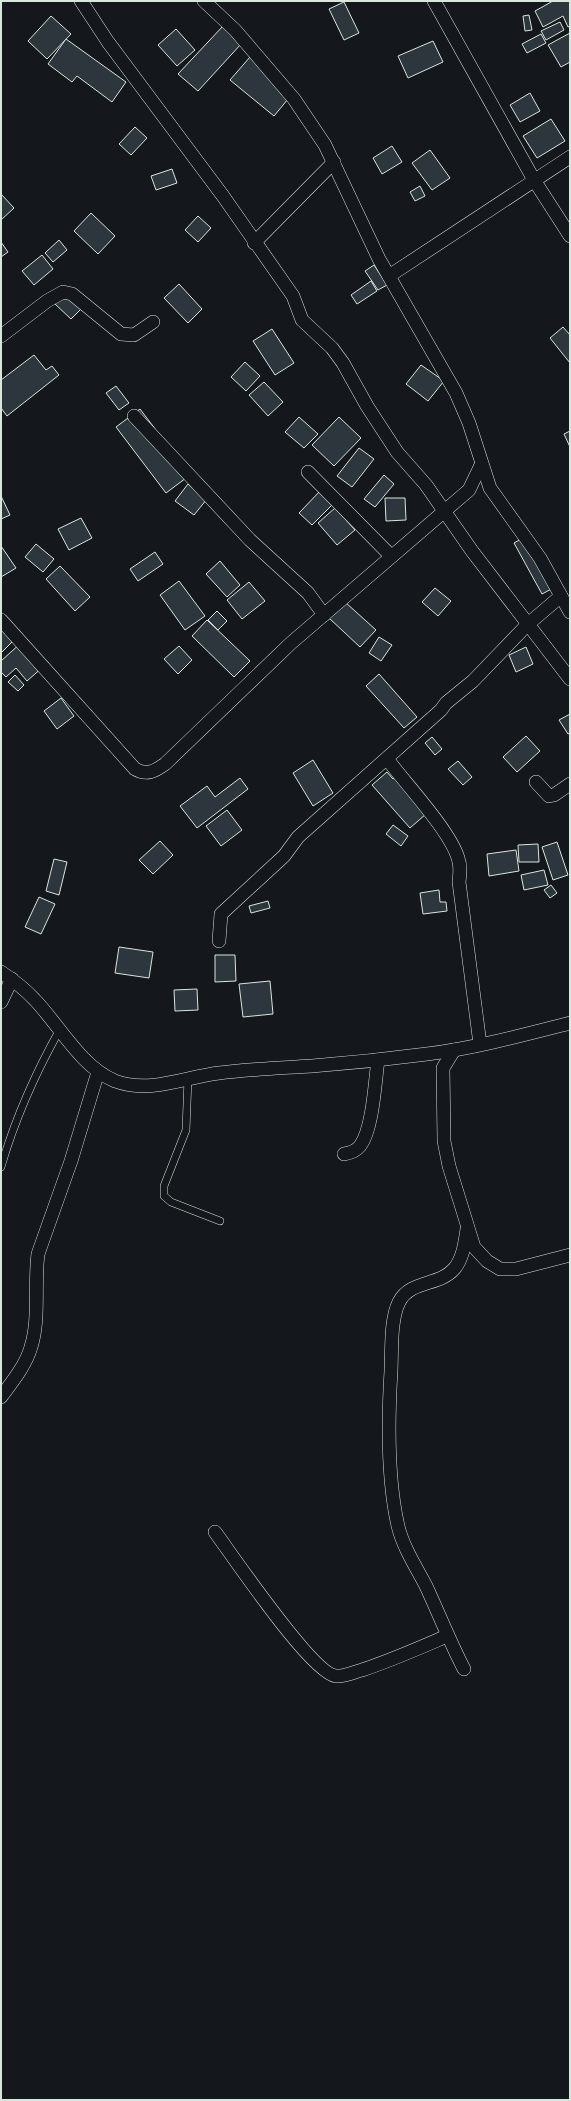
<svg xmlns="http://www.w3.org/2000/svg" width="571" height="2101" viewBox="0 0 571 2101" font-family="'Roboto Condensed',sans-serif">
	<style>
		.building { fill: #2c363c; stroke: #d8e6dc }
		.lines { fill: none; stroke-linecap: round; stroke-linejoin: round }
		.lane-casing { stroke: #d8e6dc; stroke-width: 8 }
		.street-casing { stroke: #d8e6dc; stroke-width: 14 }
		.lane { stroke: #14181c; stroke-width: 7 }
		.street { stroke: #14181c; stroke-width: 13 }
	</style>
	<rect width="100%" height="100%" fill="#14181c"/>
	<g class="building">
		<polygon points="553,1 570,1 570,26 568,27 563,16 543,27 535,11"/>
		<polygon points="344,2 359,33 344,40 329,9"/>
		<polygon points="529,15 532,30 525,31 523,16"/>
		<polygon points="51,16 71,34 47,59 28,41"/>
		<polygon points="560,22 564,30 546,40 541,31"/>
		<polygon points="223,26 242,43 198,91 178,74"/>
		<polygon points="176,29 195,50 177,66 158,45"/>
		<polygon points="570,33 570,62 561,67 548,45"/>
		<polygon points="541,34 546,43 527,53 522,44"/>
		<polygon points="66,39 126,82 112,102 77,76 72,82 48,64"/>
		<polygon points="433,41 443,62 408,78 398,56"/>
		<polygon points="250,57 293,93 274,116 230,80"/>
		<polygon points="530,93 540,111 520,122 510,105"/>
		<polygon points="551,119 565,141 537,158 523,136"/>
		<polygon points="135,127 147,138 131,155 119,144"/>
		<polygon points="392,146 402,162 382,174 373,158"/>
		<polygon points="430,150 450,178 432,190 412,163"/>
		<polygon points="172,169 177,183 156,190 151,176"/>
		<polygon points="420,186 425,196 415,201 410,192"/>
		<polygon points="1,194 14,208 1,220"/>
		<polygon points="91,213 115,236 98,254 74,231"/>
		<polygon points="198,216 211,228 198,242 185,230"/>
		<polygon points="59,240 67,250 53,262 45,253"/>
		<polygon points="1,242 8,252 1,257"/>
		<polygon points="42,255 53,269 34,285 22,271"/>
		<polygon points="374,265 387,285 378,290 365,271"/>
		<polygon points="371,281 377,291 357,304 351,295"/>
		<polygon points="179,284 202,309 188,323 164,298"/>
		<polygon points="69,290 85,305 71,319 55,304"/>
		<polygon points="563,327 570,335 570,363 550,338"/>
		<polygon points="272,329 294,363 275,375 253,341"/>
		<polygon points="34,355 46,370 52,366 59,375 7,416 1,408 1,380"/>
		<polygon points="245,362 260,376 246,391 231,377"/>
		<polygon points="421,365 444,381 428,401 406,384"/>
		<polygon points="264,382 283,402 268,416 249,395"/>
		<polygon points="116,386 129,403 119,410 106,393"/>
		<polygon points="140,409 190,475 166,493 116,427"/>
		<polygon points="299,417 318,434 304,448 285,432"/>
		<polygon points="339,417 361,438 334,466 312,445"/>
		<polygon points="570,431 570,447 564,434"/>
		<polygon points="359,448 374,459 352,487 337,476"/>
		<polygon points="384,475 394,484 375,507 364,499"/>
		<polygon points="188,484 207,499 194,515 175,501"/>
		<polygon points="322,489 335,502 312,525 299,513"/>
		<polygon points="1,496 10,515 1,519"/>
		<polygon points="385,498 405,498 406,520 386,521"/>
		<polygon points="335,508 355,530 337,545 318,523"/>
		<polygon points="81,518 92,538 69,550 58,529"/>
		<polygon points="528,535 557,586 542,594 514,543"/>
		<polygon points="36,544 54,559 43,572 25,557"/>
		<polygon points="1,546 16,568 1,577"/>
		<polygon points="155,552 163,564 138,581 130,569"/>
		<polygon points="220,561 240,585 227,597 206,574"/>
		<polygon points="60,566 90,597 75,611 46,579"/>
		<polygon points="179,581 205,616 185,630 160,595"/>
		<polygon points="249,582 265,601 242,619 227,600"/>
		<polygon points="435,588 451,601 438,616 422,602"/>
		<polygon points="345,602 376,630 360,647 329,618"/>
		<polygon points="217,611 227,621 218,630 208,620"/>
		<polygon points="1,620 17,637 1,653"/>
		<polygon points="207,620 250,661 234,677 192,636"/>
		<polygon points="379,637 392,645 381,661 369,653"/>
		<polygon points="22,642 44,666 27,681 16,668 6,677 1,672 1,661"/>
		<polygon points="179,646 192,660 178,674 164,659"/>
		<polygon points="526,647 533,664 516,672 509,655"/>
		<polygon points="379,674 417,717 404,728 366,686"/>
		<polygon points="15,675 24,685 18,691 8,682"/>
		<polygon points="61,698 74,716 57,729 44,711"/>
		<polygon points="570,714 570,733 568,734 559,720"/>
		<polygon points="526,736 540,751 517,772 503,757"/>
		<polygon points="432,737 442,749 435,755 425,743"/>
		<polygon points="313,760 333,793 313,806 293,773"/>
		<polygon points="458,761 472,777 463,785 448,769"/>
		<polygon points="402,771 434,807 410,828 372,785 387,772 393,779"/>
		<polygon points="240,778 248,789 197,828 180,806 207,786 215,797"/>
		<polygon points="227,810 242,830 221,846 206,826"/>
		<polygon points="393,825 408,836 401,846 386,834"/>
		<polygon points="160,841 173,855 153,874 139,860"/>
		<polygon points="557,842 568,875 553,880 542,847"/>
		<polygon points="538,844 539,862 519,862 518,845"/>
		<polygon points="516,850 519,871 489,876 487,854"/>
		<polygon points="54,859 67,862 59,895 46,891"/>
		<polygon points="544,870 548,885 524,890 521,875"/>
		<polygon points="551,885 557,893 550,898 544,890"/>
		<polygon points="439,890 440,902 446,902 447,911 423,914 420,893"/>
		<polygon points="39,897 55,904 41,934 25,927"/>
		<polygon points="268,901 270,908 251,913 249,906"/>
		<polygon points="119,947 153,952 149,978 115,973"/>
		<polygon points="215,955 235,955 236,981 215,982"/>
		<polygon points="270,981 273,1014 243,1017 239,984"/>
		<polygon points="197,989 198,1010 175,1011 174,990"/>
	</g>
	<g class="lines">
		<g class="lane-casing">
			<g id="lane">
				<polyline points="188,1078 186,1130 164,1186 164,1196 171,1202 220,1221"/>
				<path d="M1 1167C15 1119 35 1074 59 1031"/>
			</g>
		</g>
		<g class="street-casing">
			<g id="street">
				<polyline points="81,1 108,42 223,196 293,296 302,320 332,348 343,363 367,406 397,452 426,485 472,551 570,679"/>
				<polyline points="204,1 235,30 294,99 325,145 379,259 456,393 469,423 490,488 540,558 570,612"/>
				<polyline points="434,1 534,180 570,236"/>
				<polyline points="254,243 334,162"/>
				<polyline points="389,276 570,157"/>
				<polyline points="1,336 47,301 63,292 72,294 121,334 134,335 153,322"/>
				<polyline points="134,416 250,540 308,593 324,615"/>
				<polyline points="308,472 391,556"/>
				<path d="M1 620 135 769C147 776 155 771 165 764L291 643 469 490 481 465"/>
				<path d="M388 760C406 784 450 831 458 858 461 866 460 874 459 882L480 1044"/>
				<polyline points="536,782 549,796 554,795 570,784"/>
				<polyline points="219,941 221,914 284,856 298,837 441,710 446,703 473,681 527,625 561,596"/>
				<path d="M1 972C13 980 25 989 35 1000 59 1025 81 1067 115 1081 150 1094 185 1077 219 1073 250 1069 281 1068 312 1066 351 1063 389 1059 427 1054 475 1048 523 1035 570 1023"/>
				<polyline points="1,1002 12,979"/>
				<polyline points="454,1050 443,1068 444,1141 449,1166 474,1247 487,1261 500,1269 516,1269 570,1255"/>
				<path d="M344 1154C350 1153 356 1151 360 1146 373 1129 375 1081 378 1060"/>
				<path d="M1 1397C12 1382 26 1365 31 1347 40 1319 34 1283 38 1254L71 1161 98 1072"/>
				<path d="M215 1532C233 1556 312 1674 336 1676 344 1677 354 1672 362 1670 392 1660 419 1648 447 1636"/>
				<path d="M464 1669C450 1642 439 1614 426 1586 416 1567 403 1547 398 1526 387 1478 388 1420 391 1371 392 1352 390 1320 399 1302 410 1280 439 1286 454 1269 463 1259 465 1242 467 1229"/>
			</g>
		</g>
		<use href="#lane" class="lane"/>
		<use href="#street" class="street"/>
	</g>
	<rect width="571" height="2101" fill="none" stroke="#d8e6dc" stroke-width="4"/>
</svg>
